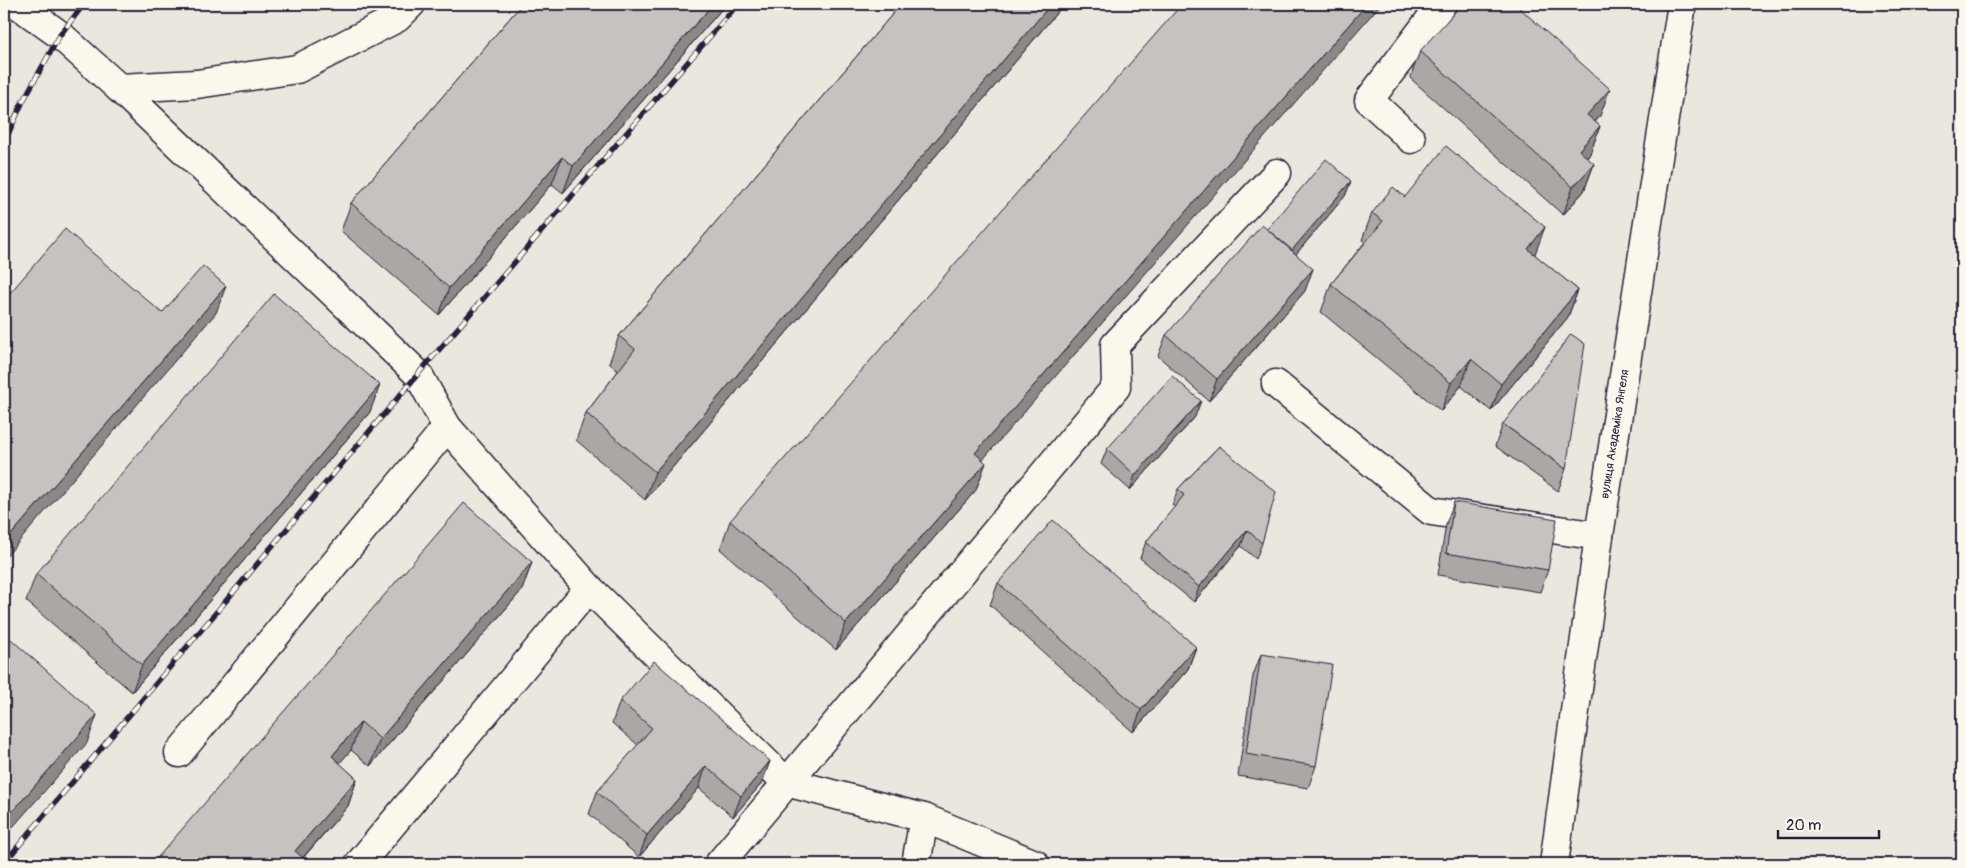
<svg xmlns="http://www.w3.org/2000/svg" width="1966" height="868" viewBox="0 0 1966 868" font-family="Pangolin,sans-serif">
	<style>
		.built { fill: #ebe7df }
		.lines { fill: none; stroke-linecap: round; stroke-linejoin: round }
		.minor-casing { stroke: #22223b; stroke-width: 31 }
		.minor { stroke: #fbf7ec; stroke-width: 28 }
		.rail-casing { stroke: #22223b; stroke-width: 5.5 }
		.rail { stroke: #fbf7ec; stroke-width: 4; stroke-dasharray: 11; stroke-linecap: butt }
		.wall { fill: #aaa7a5; stroke: #22223b }
		.shaded-wall { fill: #8b8886; stroke: #22223b }
		.building { fill: #c6c2c0; stroke: #22223b }
		.labels { text-anchor: middle; dominant-baseline: central; stroke-width: 4; stroke-linejoin: round; paint-order: stroke }
		.street-label { font-size: 12px; fill: #22223b; stroke: #fbf7ec }
	</style>
	<rect width="100%" height="100%" fill="#fbf7ec"/>
	<filter id="ink" filterUnits="userSpaceOnUse"><feTurbulence type="fractalNoise" baseFrequency=".02" numOctaves="2"/><feDisplacementMap in="SourceGraphic" scale="10" xChannelSelector="R" yChannelSelector="G"/><feConvolveMatrix kernelMatrix="1 2 1 2 8 2 1 2 1" color-interpolation-filters="sRGB"/></filter>
	<g filter="url(#ink)">
		<rect class="built" x="4" y="4" width="1958" height="860"/>
		<g class="lines">
			<g class="minor-casing">
				<g id="minor">
					<polyline points="17,4 60,35 119,88 418,374 447,427 589,588 786,782 924,818 1035,864"/>
					<polyline points="119,88 197,84 297,69 397,18 411,4"/>
					<polyline points="1411,139 1369,100 1442,4"/>
					<polyline points="1276,384 1431,511 1599,536"/>
					<polyline points="179,753 447,427"/>
					<polyline points="359,864 589,588"/>
					<polyline points="719,864 1116,387 1115,345 1277,173"/>
					<polyline points="916,864 924,818"/>
					<polyline points="1554,864 1599,536 1682,4"/>
				</g>
			</g>
			<use href="#minor" class="minor"/>
			<g class="rail-casing">
				<g id="rail">
					<polyline points="4,143 23,101 60,35 84,4"/>
					<polyline points="4,863 418,374 738,4"/>
				</g>
			</g>
			<use href="#rail" class="rail"/>
		</g>
		<g class="wall">
			<polygon points="522,4 726,4 563,193 552,184 439,315 341,231 351,203"/>
			<polygon points="901,4 1064,4 645,500 576,440 586,413 618,371 609,363 619,336"/>
			<polygon points="1420,51 1600,116 1595,122 1600,126 1590,154 1587,158 1594,164 1584,191 1563,215 1410,78"/>
			<polygon points="1351,181 1345,196 1296,254 1305,291 1209,401 1158,356 1166,335"/>
			<polygon points="1405,197 1535,254 1535,255 1578,290 1568,317 1491,411 1461,386 1441,411 1321,312 1331,284 1365,242 1362,240 1372,213"/>
			<polygon points="370,412 132,692 26,601 36,574"/>
			<polygon points="1195,417 1130,490 1101,464 1107,449"/>
			<polygon points="1503,424 1566,469 1558,491 1495,446"/>
			<polygon points="1219,446 1262,543 1256,559 1241,546 1194,602 1140,558 1146,542 1175,507 1172,505 1178,489"/>
			<polygon points="983,460 976,490 836,650 720,549 730,521"/>
			<polygon points="1454,502 1548,570 1540,592 1438,575 1446,524"/>
			<polygon points="532,562 522,590 370,766 351,750 339,763 357,779 348,806 303,858 152,864"/>
			<polygon points="998,583 1196,647 1188,669 1133,732 990,605"/>
			<polygon points="1261,654 1316,766 1308,788 1238,776 1253,676"/>
			<polygon points="620,701 770,761 762,783 733,817 699,788 639,857 589,814 597,792 638,745 612,723"/>
		</g>
		<g class="shaded-wall">
			<polygon points="713,4 726,4 563,193 573,166"/>
			<polygon points="1051,4 1064,4 645,500 655,472"/>
			<polygon points="1367,4 1381,4 965,480 975,453"/>
			<polygon points="1610,89 1600,116 1577,142 1587,115"/>
			<polygon points="1600,126 1590,154 1569,178 1579,150"/>
			<polygon points="562,157 552,184 439,315 449,288"/>
			<polygon points="1594,164 1584,191 1563,215 1573,187"/>
			<polygon points="1351,181 1345,196 1286,266 1292,250"/>
			<polygon points="1545,227 1535,254 1518,276 1528,249"/>
			<polygon points="1313,269 1305,291 1209,401 1217,379"/>
			<polygon points="226,286 216,313 4,559 4,543"/>
			<polygon points="1578,290 1568,317 1491,411 1501,384"/>
			<polygon points="1471,359 1461,386 1441,411 1451,383"/>
			<polygon points="380,385 370,412 132,692 142,665"/>
			<polygon points="1201,401 1195,417 1130,490 1135,475"/>
			<polygon points="986,463 976,490 836,650 846,623"/>
			<polygon points="1247,530 1241,546 1194,602 1199,587"/>
			<polygon points="532,562 522,590 370,766 380,739"/>
			<polygon points="1196,647 1188,669 1133,732 1141,710"/>
			<polygon points="97,715 87,743 4,837 4,821"/>
			<polygon points="361,722 351,750 322,784 332,756"/>
			<polygon points="770,761 762,783 733,817 741,796"/>
			<polygon points="706,766 699,788 639,857 647,835"/>
			<polygon points="357,779 348,806 297,864 295,851"/>
		</g>
		<g class="building">
			<polygon points="522,4 713,4 573,166 562,157 449,288 351,203"/>
			<polygon points="901,4 1051,4 655,472 586,413 635,349 619,336"/>
			<polygon points="1182,4 1367,4 975,453 986,463 846,623 730,521"/>
			<polygon points="1462,4 1515,4 1610,89 1587,115 1600,126 1579,150 1594,164 1573,187 1420,51"/>
			<polygon points="1446,146 1545,227 1528,249 1578,290 1501,384 1471,359 1451,383 1331,284 1383,221 1372,213 1393,187 1405,197"/>
			<polygon points="1326,159 1351,181 1292,250 1267,229"/>
			<polygon points="1262,225 1313,269 1217,379 1166,335"/>
			<polygon points="65,229 162,313 203,266 226,286 4,543 4,300"/>
			<polygon points="274,294 380,385 142,665 36,574"/>
			<polygon points="1571,334 1585,344 1566,469 1503,424"/>
			<polygon points="1172,376 1201,401 1135,475 1107,449"/>
			<polygon points="1219,446 1276,492 1262,543 1247,530 1199,587 1146,542 1184,495 1178,489"/>
			<polygon points="1454,502 1557,519 1548,570 1446,553"/>
			<polygon points="464,503 532,562 380,739 361,722 332,756 357,779 295,851 310,864 152,864"/>
			<polygon points="1053,520 1196,647 1141,710 998,583"/>
			<polygon points="4,633 97,715 4,821"/>
			<polygon points="1261,654 1332,665 1316,766 1246,754"/>
			<polygon points="654,661 770,761 741,796 706,766 647,835 597,792 652,728 620,701"/>
		</g>
	</g>
	<g class="labels">
		<g class="street-label">
			<text transform="translate(1615 434) rotate(-81)">вулиця Академіка Янгеля</text>
		</g>
	</g>
	<rect width="1966" height="868" fill="none" stroke="#fbf7ec" stroke-width="20"/>
	<rect x="10" y="10" width="1946" height="848" fill="none" stroke="#22223b" stroke-width="2" filter="url(#ink)"/>
	<path d="M1778 830v8h101v-8" fill="none" stroke="#22223b" stroke-width="2.5"/>
	<text x="1786" y="830" font-size="15" fill="#22223b" stroke="#fbf7ec" stroke-width="4" paint-order="stroke">20 m</text>
</svg>
